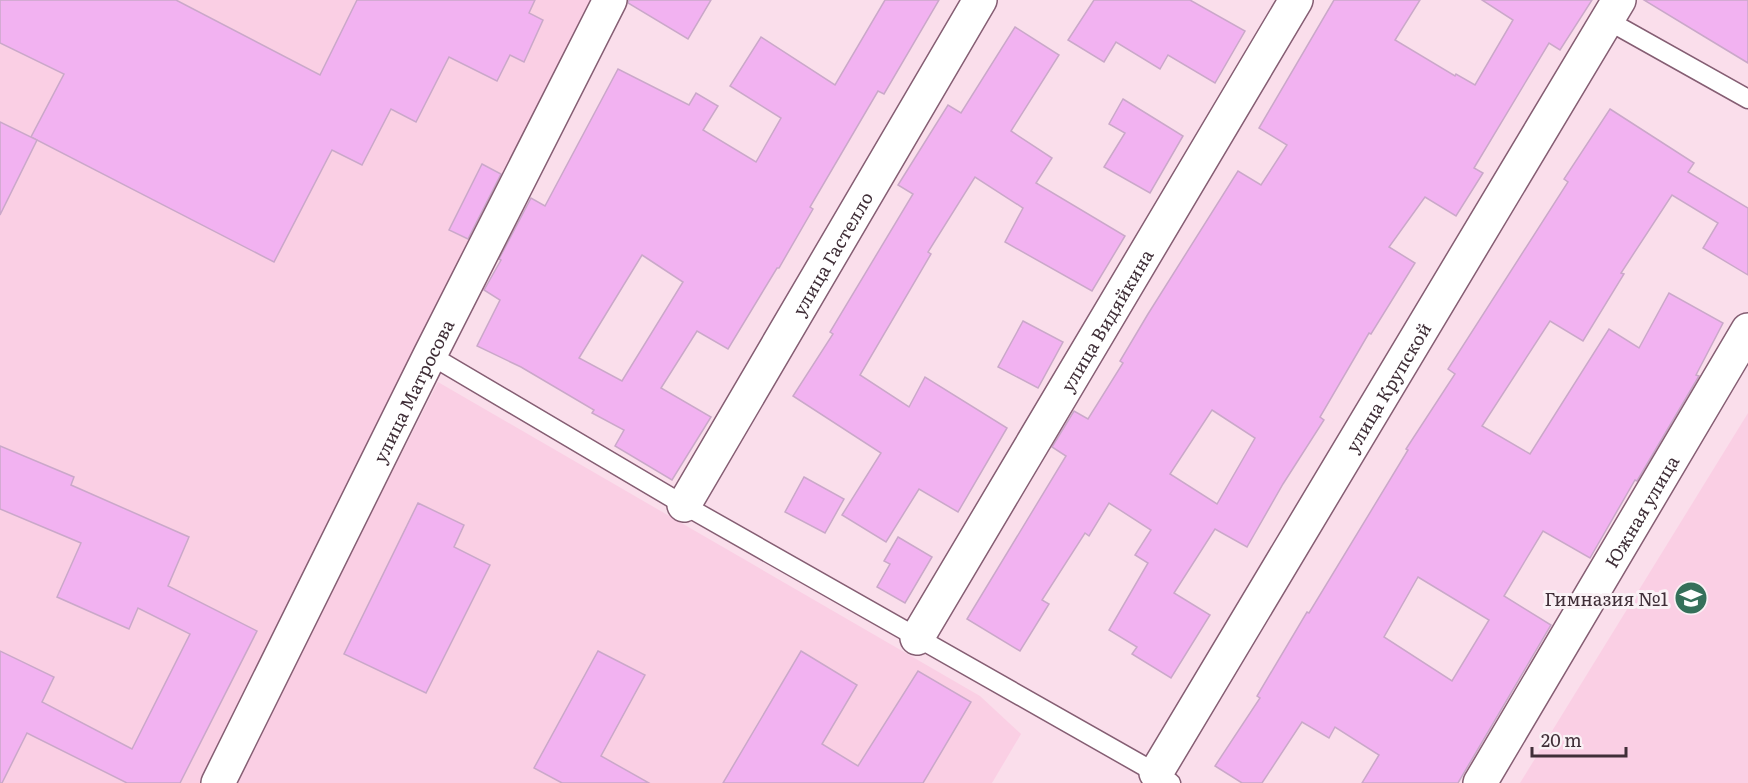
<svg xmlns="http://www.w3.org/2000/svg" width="1748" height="783" viewBox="0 0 1748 783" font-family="Literata,serif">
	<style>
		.built { fill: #facfe4 }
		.building { fill: #f2b2f1; stroke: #caa8c9; stroke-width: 1.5; fill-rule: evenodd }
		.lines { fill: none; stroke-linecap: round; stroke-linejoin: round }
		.lane-casing { stroke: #855e73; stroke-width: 21 }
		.street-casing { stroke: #855e73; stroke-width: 36 }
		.lane { stroke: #fff; stroke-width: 18 }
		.street { stroke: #fff; stroke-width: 33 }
		.labels { text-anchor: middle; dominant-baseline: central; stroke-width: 6; stroke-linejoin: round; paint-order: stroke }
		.street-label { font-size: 18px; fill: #402f38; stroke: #faf1f5 }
		.poi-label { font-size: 18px; fill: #402f38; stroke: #faf1f5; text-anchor: end }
	</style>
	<rect width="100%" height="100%" fill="#fadeeb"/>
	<g class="built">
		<polygon points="0,0 603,0 212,783 0,783"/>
		<polygon points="438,382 980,696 1021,734 992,783 236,783 237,778"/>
		<polygon points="1748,413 1748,783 1520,783"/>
	</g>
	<g class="building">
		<polygon points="0,0 176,0 320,75 357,0 535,0 529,13 543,20 524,62 510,55 497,81 449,57 416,122 391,109 362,165 332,150 274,262 31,137 64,74 0,43"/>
		<polygon points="629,0 711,0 688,39 628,3"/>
		<path d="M885 0H939L884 94 878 91 810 207 813 209 779 268H777L728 349 697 331 661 388 711 417 672 480 615 446 624 430 592 413 594 410 521 367 477 346 500 300 484 290 501 260 499 259 531 198 545 206 618 69 689 105 696 93 718 106 703 130 756 162 781 118 730 86 761 37 835 85ZM642 255 683 282 622 381 579 358Z"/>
		<polygon points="1094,0 1190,0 1245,31 1215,83 1168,55 1160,69 1116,42 1104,62 1068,40"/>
		<path d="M1334 0H1420L1395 40 1455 76 1456 74 1475 85 1513 20 1482 0H1592L1560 50 1549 43 1474 168 1483 173 1456 216 1425 197 1389 247 1415 263 1371 334 1369 333 1320 417 1324 420 1283 484 1247 547 1215 529 1174 593 1210 615 1171 678 1132 654 1137 647 1109 630 1148 563 1135 555 1151 530 1109 503 1089 536 1085 533 1042 600 1049 604 1020 651 967 619 1066 456 1052 447 1074 411 1088 419 1123 363 1120 361 1148 314 1238 171 1261 185 1287 145 1259 128ZM1212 410 1255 438 1217 504 1170 474Z"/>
		<polygon points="1644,0 1748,0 1748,63 1705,37"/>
		<polygon points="1015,27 1059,55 1011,131 1052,158 1036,183 1125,236 1092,291 1005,242 1023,208 975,177 928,252 931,254 860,375 909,407 925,377 1007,428 958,512 919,489 886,542 842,515 881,453 793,396 833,334 830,332 913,194 898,185 948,105 961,113"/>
		<polygon points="1123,99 1183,136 1150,193 1104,167 1125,133 1109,124"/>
		<path d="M1610 109 1694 163 1688 172 1748 208V275L1703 248 1718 223 1672 195 1621 273 1624 274 1583 341 1550 321 1482 426 1530 454 1609 329 1639 348 1669 293 1723 323 1696 375 1699 376 1637 481 1635 480 1590 558 1543 531 1504 596 1551 625 1458 783H1362L1379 755 1335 727 1329 738 1302 722 1262 783H1242L1215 766 1260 698 1257 696 1307 612 1309 613 1408 450 1406 449 1455 374 1448 369 1568 182 1564 179ZM1418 577 1489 620 1452 681 1384 637Z"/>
		<polygon points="0,122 37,140 0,215"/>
		<polygon points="482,164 501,174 468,239 449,230"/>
		<polygon points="1023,321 1063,342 1038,388 998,367"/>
		<polygon points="0,446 74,477 71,485 189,537 168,586 257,631 180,783 127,783 27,733 2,783 0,783 0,651 54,677 42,702 132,749 190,634 138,608 129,629 57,597 81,543 0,509"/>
		<polygon points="804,477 844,499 825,533 785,512"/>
		<polygon points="418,503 464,525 454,547 490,565 426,693 344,654"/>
		<polygon points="898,537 932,557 905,603 877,587 890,564 884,561"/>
		<polygon points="598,651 645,675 601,756 649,783 562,783 534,768"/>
		<polygon points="801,651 857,685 822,744 858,766 918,671 971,702 923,783 723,783"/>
	</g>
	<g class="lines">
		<g class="lane-casing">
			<g id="lane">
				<polyline points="1607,20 1748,99"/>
				<polyline points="430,355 684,505 1156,773 1171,783"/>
			</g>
		</g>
		<g class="street-casing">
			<g id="street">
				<path id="s1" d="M684 505 980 0"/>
				<path id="s2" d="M917 638 1296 0"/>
				<path id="s3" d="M1156 773 1619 0"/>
				<path id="s4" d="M218 783 430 355 610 0"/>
				<path id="s5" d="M1480 783 1748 330"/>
			</g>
		</g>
		<use href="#lane" class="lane"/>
		<use href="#street" class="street"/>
	</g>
	<defs>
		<g id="school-disc" transform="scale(1.725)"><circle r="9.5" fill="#35705a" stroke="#faf1f5"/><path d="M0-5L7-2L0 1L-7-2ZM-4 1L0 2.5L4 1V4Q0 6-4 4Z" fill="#fff"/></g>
	</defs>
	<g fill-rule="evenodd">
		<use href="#school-disc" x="1691" y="598"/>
	</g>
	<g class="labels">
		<g class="street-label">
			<text stroke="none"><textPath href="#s1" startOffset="292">улица Гастелло</textPath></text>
			<text stroke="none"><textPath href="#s2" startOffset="370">улица Видяйкина</textPath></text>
			<text stroke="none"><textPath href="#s3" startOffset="450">улица Крупской</textPath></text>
			<text stroke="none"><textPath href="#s4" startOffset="438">улица Матросова</textPath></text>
			<text stroke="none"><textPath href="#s5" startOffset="316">Южная улица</textPath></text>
		</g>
		<g class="poi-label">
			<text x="1668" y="598">Гимназия №1</text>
		</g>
	</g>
	<path d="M1532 747v9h94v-9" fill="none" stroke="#402f38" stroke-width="3"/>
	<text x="1541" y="747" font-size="18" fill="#402f38" stroke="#faf1f5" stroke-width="4.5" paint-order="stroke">20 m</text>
</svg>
